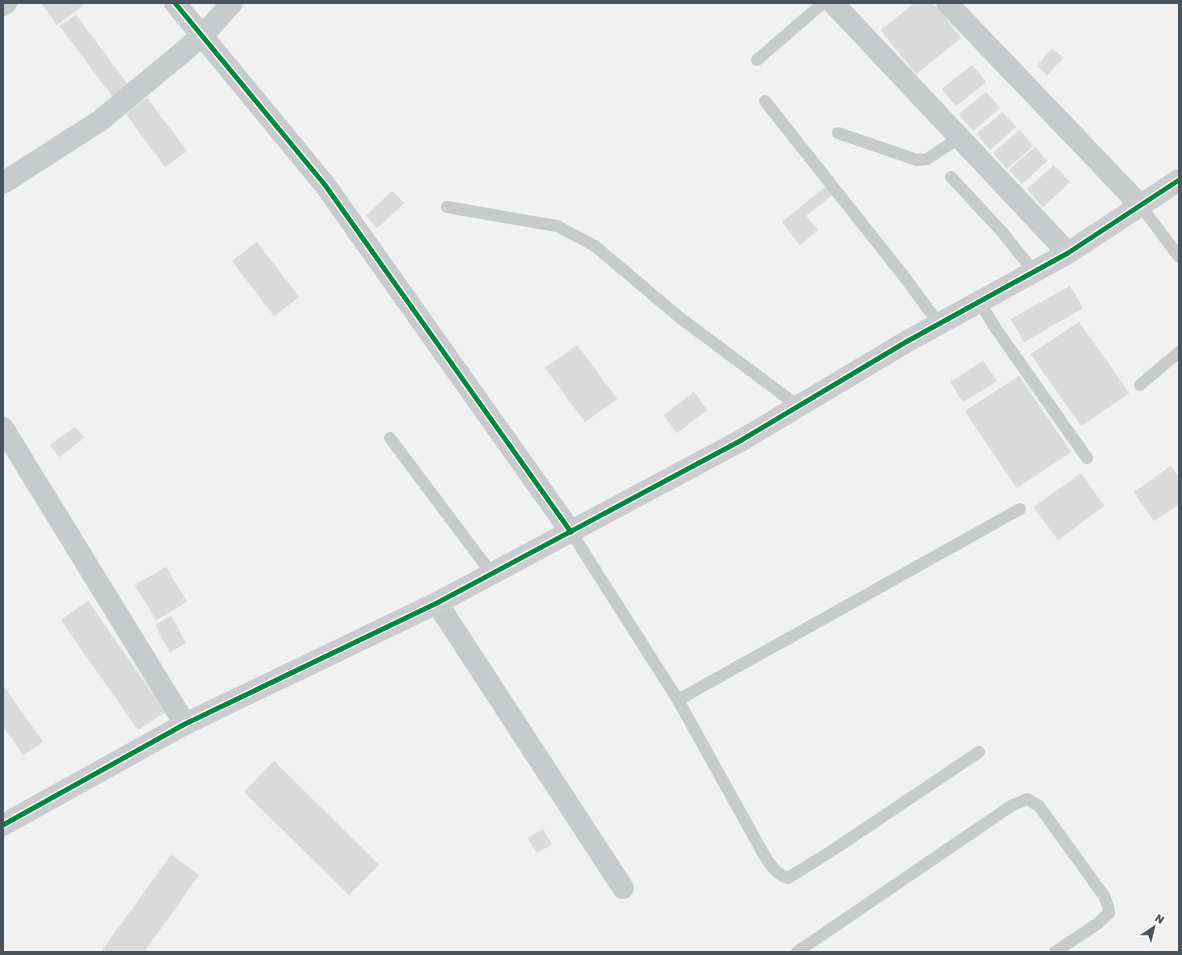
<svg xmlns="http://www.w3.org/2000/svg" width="1182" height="955" viewBox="0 0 1182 955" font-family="'Golos Text',sans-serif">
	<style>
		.building { fill: #dadadb; stroke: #e2e3e3 }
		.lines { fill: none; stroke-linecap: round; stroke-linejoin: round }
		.lane { stroke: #c8cbcc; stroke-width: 12 }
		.street { stroke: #c8cbcc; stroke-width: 22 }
		.secondary { stroke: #caccce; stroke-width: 22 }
		.cycleway-casing { stroke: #fff; stroke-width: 8 }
		.cycleway { stroke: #00873e; stroke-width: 5 }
	</style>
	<rect width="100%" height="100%" fill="#f1f1f1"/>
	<g class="building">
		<polygon points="41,3 86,3 57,25"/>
		<polygon points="915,3 933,3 961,38 916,74 881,30"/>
		<polygon points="76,15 131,89 115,100 60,26"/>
		<polygon points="1052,48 1063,58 1047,75 1037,66"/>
		<polygon points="972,65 986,82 956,106 942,89"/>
		<polygon points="986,92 1000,108 973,131 959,114"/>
		<polygon points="147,98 187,151 165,167 126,114"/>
		<polygon points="1002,112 1016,127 990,150 977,134"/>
		<polygon points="1020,130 1033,146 1007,169 993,153"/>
		<polygon points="1035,147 1047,161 1022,184 1009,170"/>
		<polygon points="1054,165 1070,182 1043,207 1027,189"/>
		<polygon points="829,184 836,192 806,216 818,230 800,245 782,222"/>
		<polygon points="392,191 404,203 377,228 366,216"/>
		<polygon points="257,242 299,297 274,316 232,261"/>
		<polygon points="1070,286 1083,308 1024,342 1011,319"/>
		<polygon points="1079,322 1129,393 1081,426 1031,354"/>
		<polygon points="577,345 617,399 585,422 545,368"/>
		<polygon points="983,361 997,381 963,402 950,382"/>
		<polygon points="1019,376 1071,452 1017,488 965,411"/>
		<polygon points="694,392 707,410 677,433 664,415"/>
		<polygon points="75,427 84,438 59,457 50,445"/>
		<polygon points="1171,466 1179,477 1179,504 1154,521 1134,492"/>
		<polygon points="1081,473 1104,506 1058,540 1034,507"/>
		<polygon points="166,567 187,602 156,620 135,585"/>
		<polygon points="88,601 165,712 138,730 61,620"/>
		<polygon points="171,616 186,643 170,652 155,625"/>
		<polygon points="3,685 43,742 23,755 3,726"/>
		<polygon points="274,761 379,865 349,895 244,792"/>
		<polygon points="543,829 552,844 537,853 528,838"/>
		<polygon points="171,855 199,875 144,952 101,952"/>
	</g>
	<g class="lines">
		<g class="lane">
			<polyline points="757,60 823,3"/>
			<polyline points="765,101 906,279 939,324"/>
			<polyline points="838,133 917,160 927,159 959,138"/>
			<polyline points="951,177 1003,233 1034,272"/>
			<polyline points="1141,206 1179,257"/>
			<polyline points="447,207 557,226 595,246 679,317 798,406"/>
			<polyline points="980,302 994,326 1087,458"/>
			<polyline points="1140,385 1179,352"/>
			<polyline points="390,438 492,574"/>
			<path d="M571 532 678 700 763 853C770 864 775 874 788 878L833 850 979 752"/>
			<polyline points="678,700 1020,509"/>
			<polyline points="797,952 1011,806 1027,799 1039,806 1104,896 1108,906 1109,913 1097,924 1055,952"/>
		</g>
		<g class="street">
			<polyline points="175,3 325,185 571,532"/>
			<polyline points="833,3 1068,253"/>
			<polyline points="947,3 1141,206"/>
			<polyline points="3,5 6,3"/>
			<polyline points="3,183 101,120 202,36 232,3"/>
			<polyline points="3,428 185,724"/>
			<polyline points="437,603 623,888"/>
		</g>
		<polyline class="secondary" points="3,825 185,724 437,603 740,441 906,342 1068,253 1179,180"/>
		<g class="cycleway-casing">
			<g id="cycleway">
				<polyline points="175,3 325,185 571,532"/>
				<polyline points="3,825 185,724 437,603 740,441 906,342 1068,253 1179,180"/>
			</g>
		</g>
		<use href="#cycleway" class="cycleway"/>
	</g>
	<rect width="1182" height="955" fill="none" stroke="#4a535a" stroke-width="8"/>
	<g transform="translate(1154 927) rotate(35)" stroke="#ffffff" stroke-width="3" paint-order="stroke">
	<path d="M0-3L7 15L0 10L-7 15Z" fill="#4a535a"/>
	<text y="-6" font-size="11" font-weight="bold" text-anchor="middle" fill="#4a535a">N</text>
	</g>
</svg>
